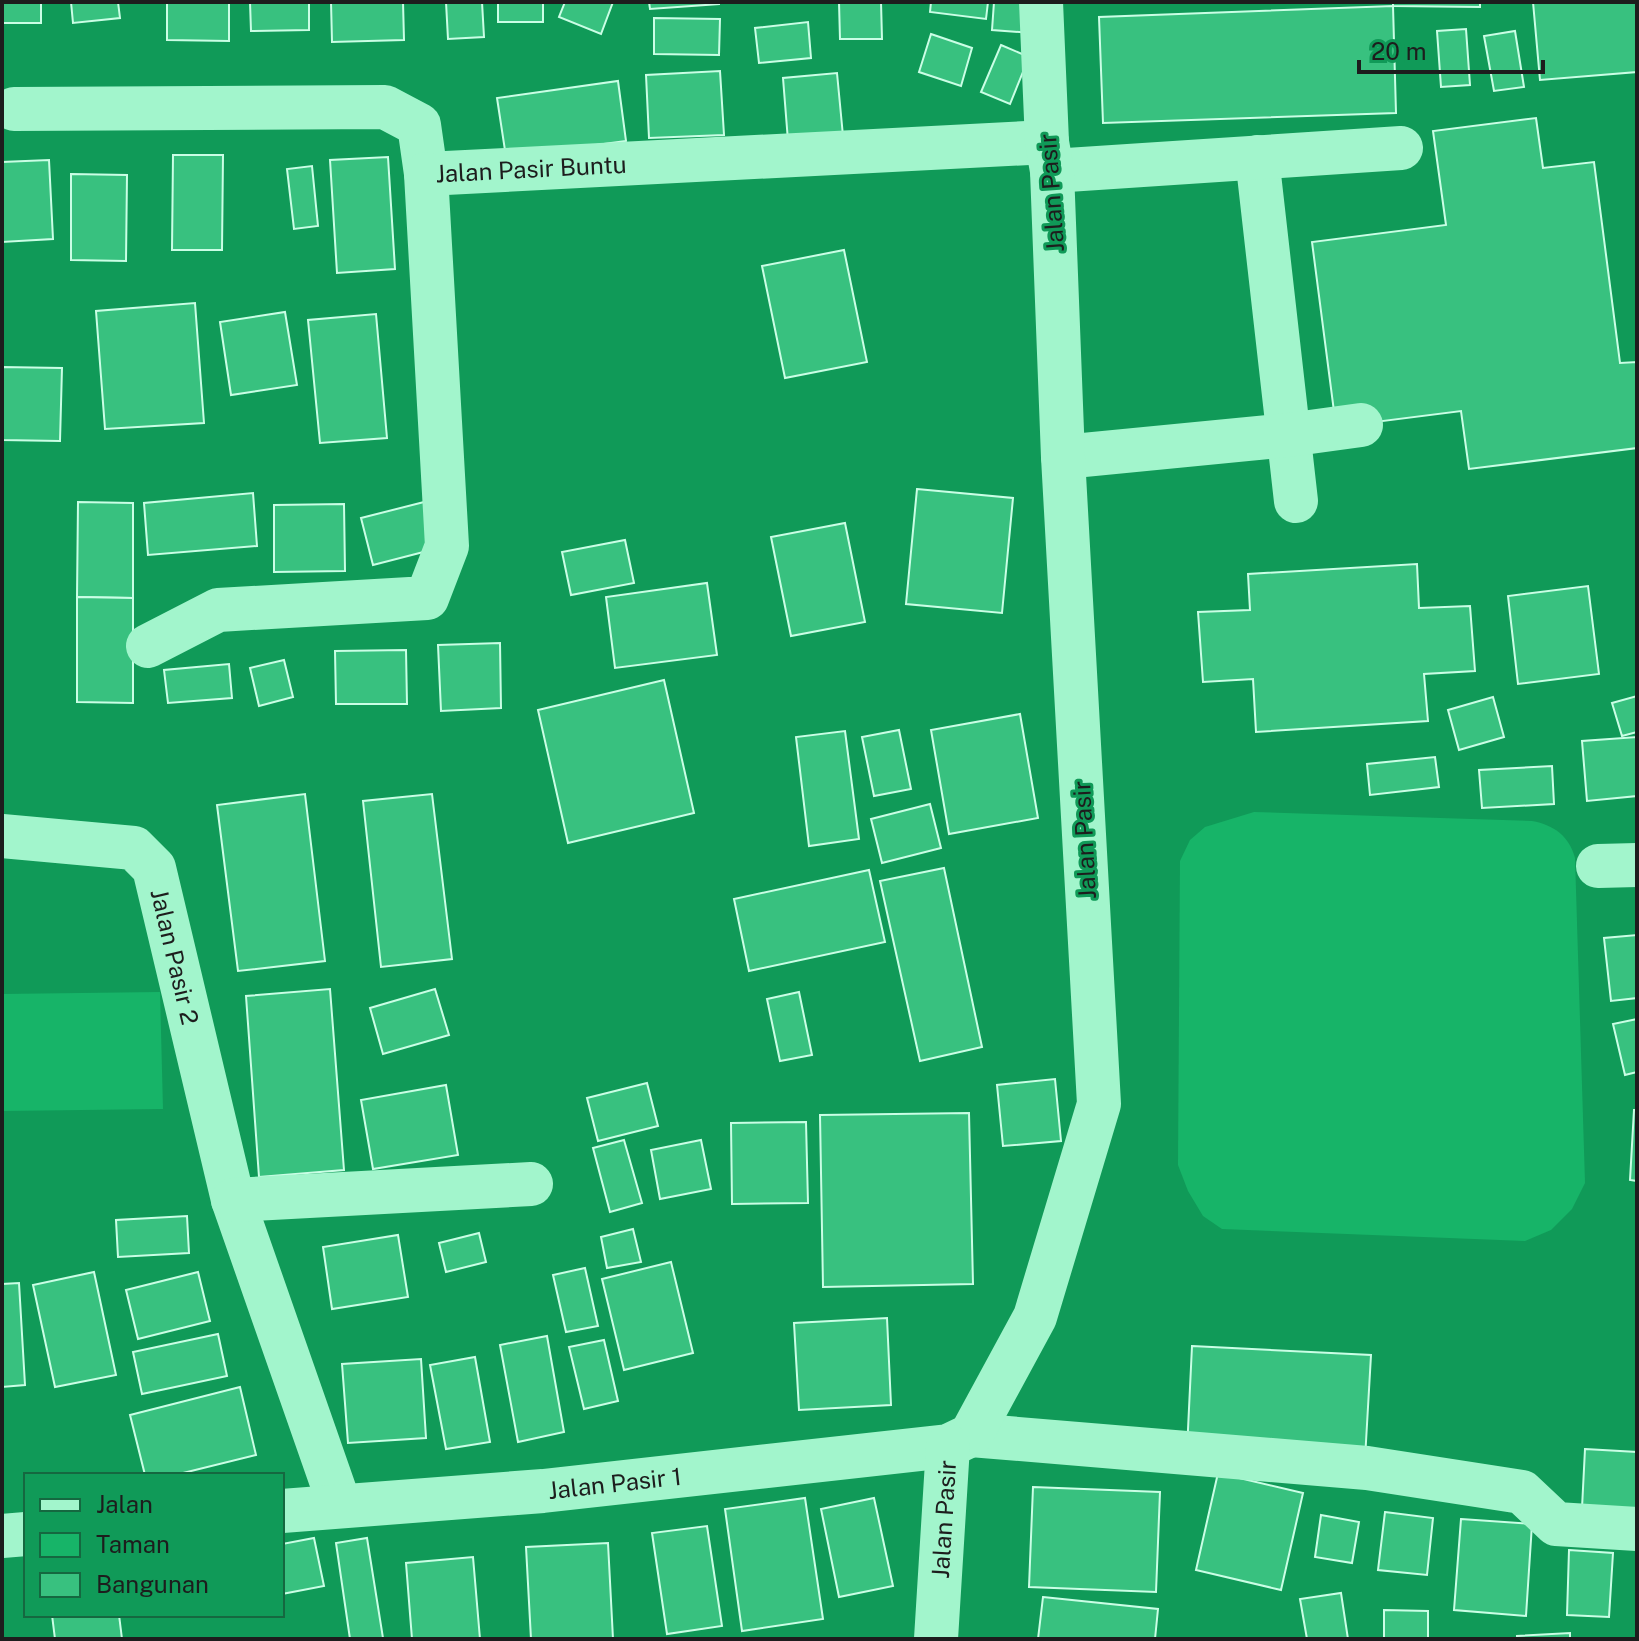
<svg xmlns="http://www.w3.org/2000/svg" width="1639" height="1641" viewBox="0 0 1639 1641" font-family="'Public Sans',sans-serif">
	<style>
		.green { fill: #17b468 }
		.building { fill: #38c17f; stroke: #cafee5; stroke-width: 2 }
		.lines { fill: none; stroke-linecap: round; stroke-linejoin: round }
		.minor { stroke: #a2f5cc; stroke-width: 44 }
		.labels { text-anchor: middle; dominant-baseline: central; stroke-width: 6; stroke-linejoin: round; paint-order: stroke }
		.street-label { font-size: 24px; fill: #1d1d1d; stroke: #109a58 }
	</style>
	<rect width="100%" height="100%" fill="#109a58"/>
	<g class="green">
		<path d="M1254 812 1532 821C1554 825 1569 836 1575 858L1585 1183 1572 1209 1551 1230 1525 1241 1222 1229 1203 1216 1188 1191 1178 1165 1180 861 1190 840 1205 827Z"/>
		<polygon points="160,992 163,1109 2,1111 2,994"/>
	</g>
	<g class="building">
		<rect x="2" y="2" width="39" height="21"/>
		<polygon points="71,2 118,2 120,18 73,23"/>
		<polygon points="167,2 229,2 229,41 167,40"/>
		<polygon points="250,2 309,2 309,30 251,31"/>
		<polygon points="331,2 403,2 404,40 332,42"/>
		<polygon points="446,2 482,2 484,37 448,39"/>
		<rect x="498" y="2" width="45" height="20"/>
		<polygon points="565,2 613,2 601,34 559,17"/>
		<polygon points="649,2 719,2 719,4 650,9"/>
		<polygon points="839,2 881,2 882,39 840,39"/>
		<polygon points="931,2 988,2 986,19 930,12"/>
		<polygon points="994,2 1034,2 1032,33 992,30"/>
		<polygon points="1393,2 1480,2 1480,7 1393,6"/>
		<polygon points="1533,2 1637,2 1637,72 1540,80"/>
		<polygon points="1393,6 1396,113 1103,123 1099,17"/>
		<polygon points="654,18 720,19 719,55 654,54"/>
		<polygon points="808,22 811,58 759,63 755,28"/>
		<polygon points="1466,29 1470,85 1441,87 1437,31"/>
		<polygon points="1515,31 1524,87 1494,91 1484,36"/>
		<polygon points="931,34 972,48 961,86 919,72"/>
		<polygon points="1001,45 1029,57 1010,104 981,92"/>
		<polygon points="720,71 724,135 649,138 646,75"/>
		<polygon points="837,73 843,136 788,141 783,78"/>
		<polygon points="618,81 626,141 506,157 497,98"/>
		<polygon points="1536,118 1543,168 1594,162 1620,363 1637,362 1637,448 1469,469 1461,411 1336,427 1312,242 1446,225 1433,131"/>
		<polygon points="173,155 223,155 222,250 172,250"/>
		<polygon points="388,157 395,269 337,273 330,160"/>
		<polygon points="49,160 53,239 2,242 2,162"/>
		<polygon points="312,166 318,226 294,229 287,169"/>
		<polygon points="71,174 127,175 126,261 71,260"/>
		<polygon points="844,250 867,362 785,378 762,266"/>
		<polygon points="195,303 204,423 105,429 96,311"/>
		<polygon points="285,312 297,385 231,395 220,322"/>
		<polygon points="376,314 387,438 320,443 308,320"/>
		<polygon points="2,367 62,368 60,441 2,440"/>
		<polygon points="917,489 1013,498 1002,613 906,604"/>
		<polygon points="253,493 257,546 148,555 144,503"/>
		<polygon points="428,501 439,548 373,565 361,518"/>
		<polygon points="78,502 133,503 133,598 77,597"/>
		<polygon points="344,504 345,571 274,572 274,505"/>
		<polygon points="845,523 865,622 791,636 771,537"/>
		<polygon points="625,540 634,583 571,595 562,552"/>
		<polygon points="1417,564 1419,608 1470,606 1475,671 1424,674 1428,721 1256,732 1253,679 1203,682 1198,612 1250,610 1248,574"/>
		<polygon points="707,583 717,655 615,668 606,597"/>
		<polygon points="1588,586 1599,674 1518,684 1508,596"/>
		<polygon points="77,597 133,598 133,703 77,702"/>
		<polygon points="500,643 501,708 441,711 438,645"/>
		<polygon points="406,650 407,704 336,704 335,651"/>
		<polygon points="284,660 293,697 259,706 250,668"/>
		<polygon points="229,664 232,698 168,703 164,670"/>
		<polygon points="664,680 694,813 568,843 538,710"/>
		<polygon points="1637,696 1637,732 1622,736 1612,703"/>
		<polygon points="1493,697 1504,737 1459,750 1448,710"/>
		<polygon points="1020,714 1038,818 949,834 931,730"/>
		<polygon points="899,730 911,789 874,796 862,737"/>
		<polygon points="845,731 859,839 809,846 796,737"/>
		<polygon points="1637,737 1637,796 1587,801 1582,741"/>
		<polygon points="1435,757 1439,787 1370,795 1367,764"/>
		<polygon points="1552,766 1554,804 1482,808 1479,770"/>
		<polygon points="305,794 325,961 238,971 217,805"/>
		<polygon points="432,794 452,959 381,967 363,801"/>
		<polygon points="930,804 941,848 882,863 871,819"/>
		<polygon points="944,868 982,1047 920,1061 880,881"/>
		<polygon points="869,870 885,942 749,971 734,899"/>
		<polygon points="1637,935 1637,998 1611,1001 1604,938"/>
		<polygon points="330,989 344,1170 259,1177 246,996"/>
		<polygon points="435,989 449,1035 383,1054 370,1008"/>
		<polygon points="799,992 812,1055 780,1061 767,999"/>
		<polygon points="1637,1019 1637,1072 1625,1075 1613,1024"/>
		<polygon points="1055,1079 1061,1141 1003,1146 997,1085"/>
		<polygon points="647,1083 658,1126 598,1141 587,1098"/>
		<polygon points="446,1085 458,1155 373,1169 361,1100"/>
		<polygon points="1634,1110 1637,1110 1637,1181 1630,1180"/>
		<polygon points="969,1113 973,1284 823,1287 820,1115"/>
		<polygon points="806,1122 808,1203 732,1204 731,1123"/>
		<polygon points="624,1140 642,1203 610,1212 593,1148"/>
		<polygon points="701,1140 711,1189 660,1199 651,1150"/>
		<polygon points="187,1216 189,1253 118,1257 116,1220"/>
		<polygon points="633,1229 641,1262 607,1268 601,1237"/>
		<polygon points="479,1233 486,1262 446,1272 439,1243"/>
		<polygon points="398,1235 408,1297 332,1309 323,1247"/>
		<polygon points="671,1262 693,1353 624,1370 602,1279"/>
		<polygon points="585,1268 598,1326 566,1332 553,1275"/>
		<polygon points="94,1272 116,1375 55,1387 33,1285"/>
		<polygon points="198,1272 210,1321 138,1339 126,1290"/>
		<polygon points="19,1283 25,1385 2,1387 2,1284"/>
		<polygon points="887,1318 891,1405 799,1410 794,1323"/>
		<polygon points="218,1334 227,1376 142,1394 133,1352"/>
		<polygon points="547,1336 564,1432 518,1442 500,1345"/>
		<polygon points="604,1340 618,1401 584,1409 569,1347"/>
		<polygon points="1192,1346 1371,1355 1365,1459 1187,1450"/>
		<polygon points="475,1357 490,1442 446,1449 430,1365"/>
		<polygon points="421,1359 426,1438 348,1443 342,1364"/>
		<polygon points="240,1387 256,1455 175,1475 145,1475 130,1415"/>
		<polygon points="1585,1449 1637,1452 1637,1512 1582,1508"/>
		<polygon points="1218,1473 1303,1493 1281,1590 1196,1570"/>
		<polygon points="1033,1487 1160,1492 1156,1592 1029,1587"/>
		<polygon points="805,1498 823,1619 742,1631 725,1509"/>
		<polygon points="874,1498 893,1586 839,1597 821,1509"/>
		<polygon points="1385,1512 1433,1518 1427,1575 1378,1570"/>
		<polygon points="1321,1515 1359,1522 1352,1563 1315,1557"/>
		<polygon points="1461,1519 1532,1524 1526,1616 1454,1610"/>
		<polygon points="707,1526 722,1626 667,1634 652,1533"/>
		<polygon points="314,1538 324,1586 282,1594 282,1544"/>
		<polygon points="367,1538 383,1638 350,1639 336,1543"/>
		<polygon points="608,1543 613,1639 531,1639 526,1547"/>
		<polygon points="1569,1550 1613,1553 1609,1617 1567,1615"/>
		<polygon points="473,1557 480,1639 412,1639 406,1563"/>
		<polygon points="1341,1593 1348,1639 1307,1639 1300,1599"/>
		<polygon points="1043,1597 1158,1609 1155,1639 1038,1639"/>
		<polygon points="1384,1610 1428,1611 1428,1639 1384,1639"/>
		<polygon points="52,1615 119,1615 122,1639 55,1639"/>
		<polygon points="1570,1633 1570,1639 1517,1639 1517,1636"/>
	</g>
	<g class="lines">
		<g class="minor">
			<path id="s1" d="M14 109 385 107 419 125 426 174 1047 142"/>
			<polyline points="1257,157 1296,501"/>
			<polyline points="1052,171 1401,148"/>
			<polyline points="1063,457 1288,435 1361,425"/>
			<polyline points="148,646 218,610 427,598 447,546 426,174"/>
			<path id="s2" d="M2 836 134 848 154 868 233 1200 340 1506"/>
			<polyline points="1598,866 1637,865"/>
			<polyline points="233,1200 531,1184"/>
			<polyline points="971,1435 1367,1468 1522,1492 1556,1524 1637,1529"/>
			<path id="s3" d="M282 1511 543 1491 948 1446 971 1435 1035 1317 1099 1104 1063 457 1052 171 1047 142 1041 2"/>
			<polyline points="2,1536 26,1534"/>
			<path id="s4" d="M936 1639 948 1446"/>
		</g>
	</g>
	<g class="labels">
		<g class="street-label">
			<text stroke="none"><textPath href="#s1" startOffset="564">Jalan Pasir Buntu</textPath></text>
			<text transform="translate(1051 193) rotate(-94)">Jalan Pasir</text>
			<text transform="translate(1084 840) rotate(-93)">Jalan Pasir</text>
			<text stroke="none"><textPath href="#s2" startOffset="252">Jalan Pasir 2</textPath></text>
			<text stroke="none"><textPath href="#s3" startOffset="334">Jalan Pasir 1</textPath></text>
			<text stroke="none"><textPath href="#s4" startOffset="120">Jalan Pasir</textPath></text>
		</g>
	</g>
	<rect width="1639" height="1641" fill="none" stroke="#1d1d1d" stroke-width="8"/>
	<rect x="24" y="1473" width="260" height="144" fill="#109a58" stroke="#156840" stroke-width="2"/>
	<rect x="40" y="1499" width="40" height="12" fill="#a2f5cc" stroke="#156840" stroke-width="2"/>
	<text x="96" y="1513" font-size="24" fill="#1d1d1d">Jalan</text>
	<rect x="40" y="1533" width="40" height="24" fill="#17b468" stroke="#156840" stroke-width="2"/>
	<text x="96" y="1553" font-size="24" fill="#1d1d1d">Taman</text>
	<rect x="40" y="1573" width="40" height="24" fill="#38c17f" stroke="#156840" stroke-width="2"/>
	<text x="96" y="1593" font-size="24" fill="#1d1d1d">Bangunan</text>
	<path d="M1359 60v12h184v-12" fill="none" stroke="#1d1d1d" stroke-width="4"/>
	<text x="1371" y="60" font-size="24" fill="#1d1d1d" stroke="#109a58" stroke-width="6" paint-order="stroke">20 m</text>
</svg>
